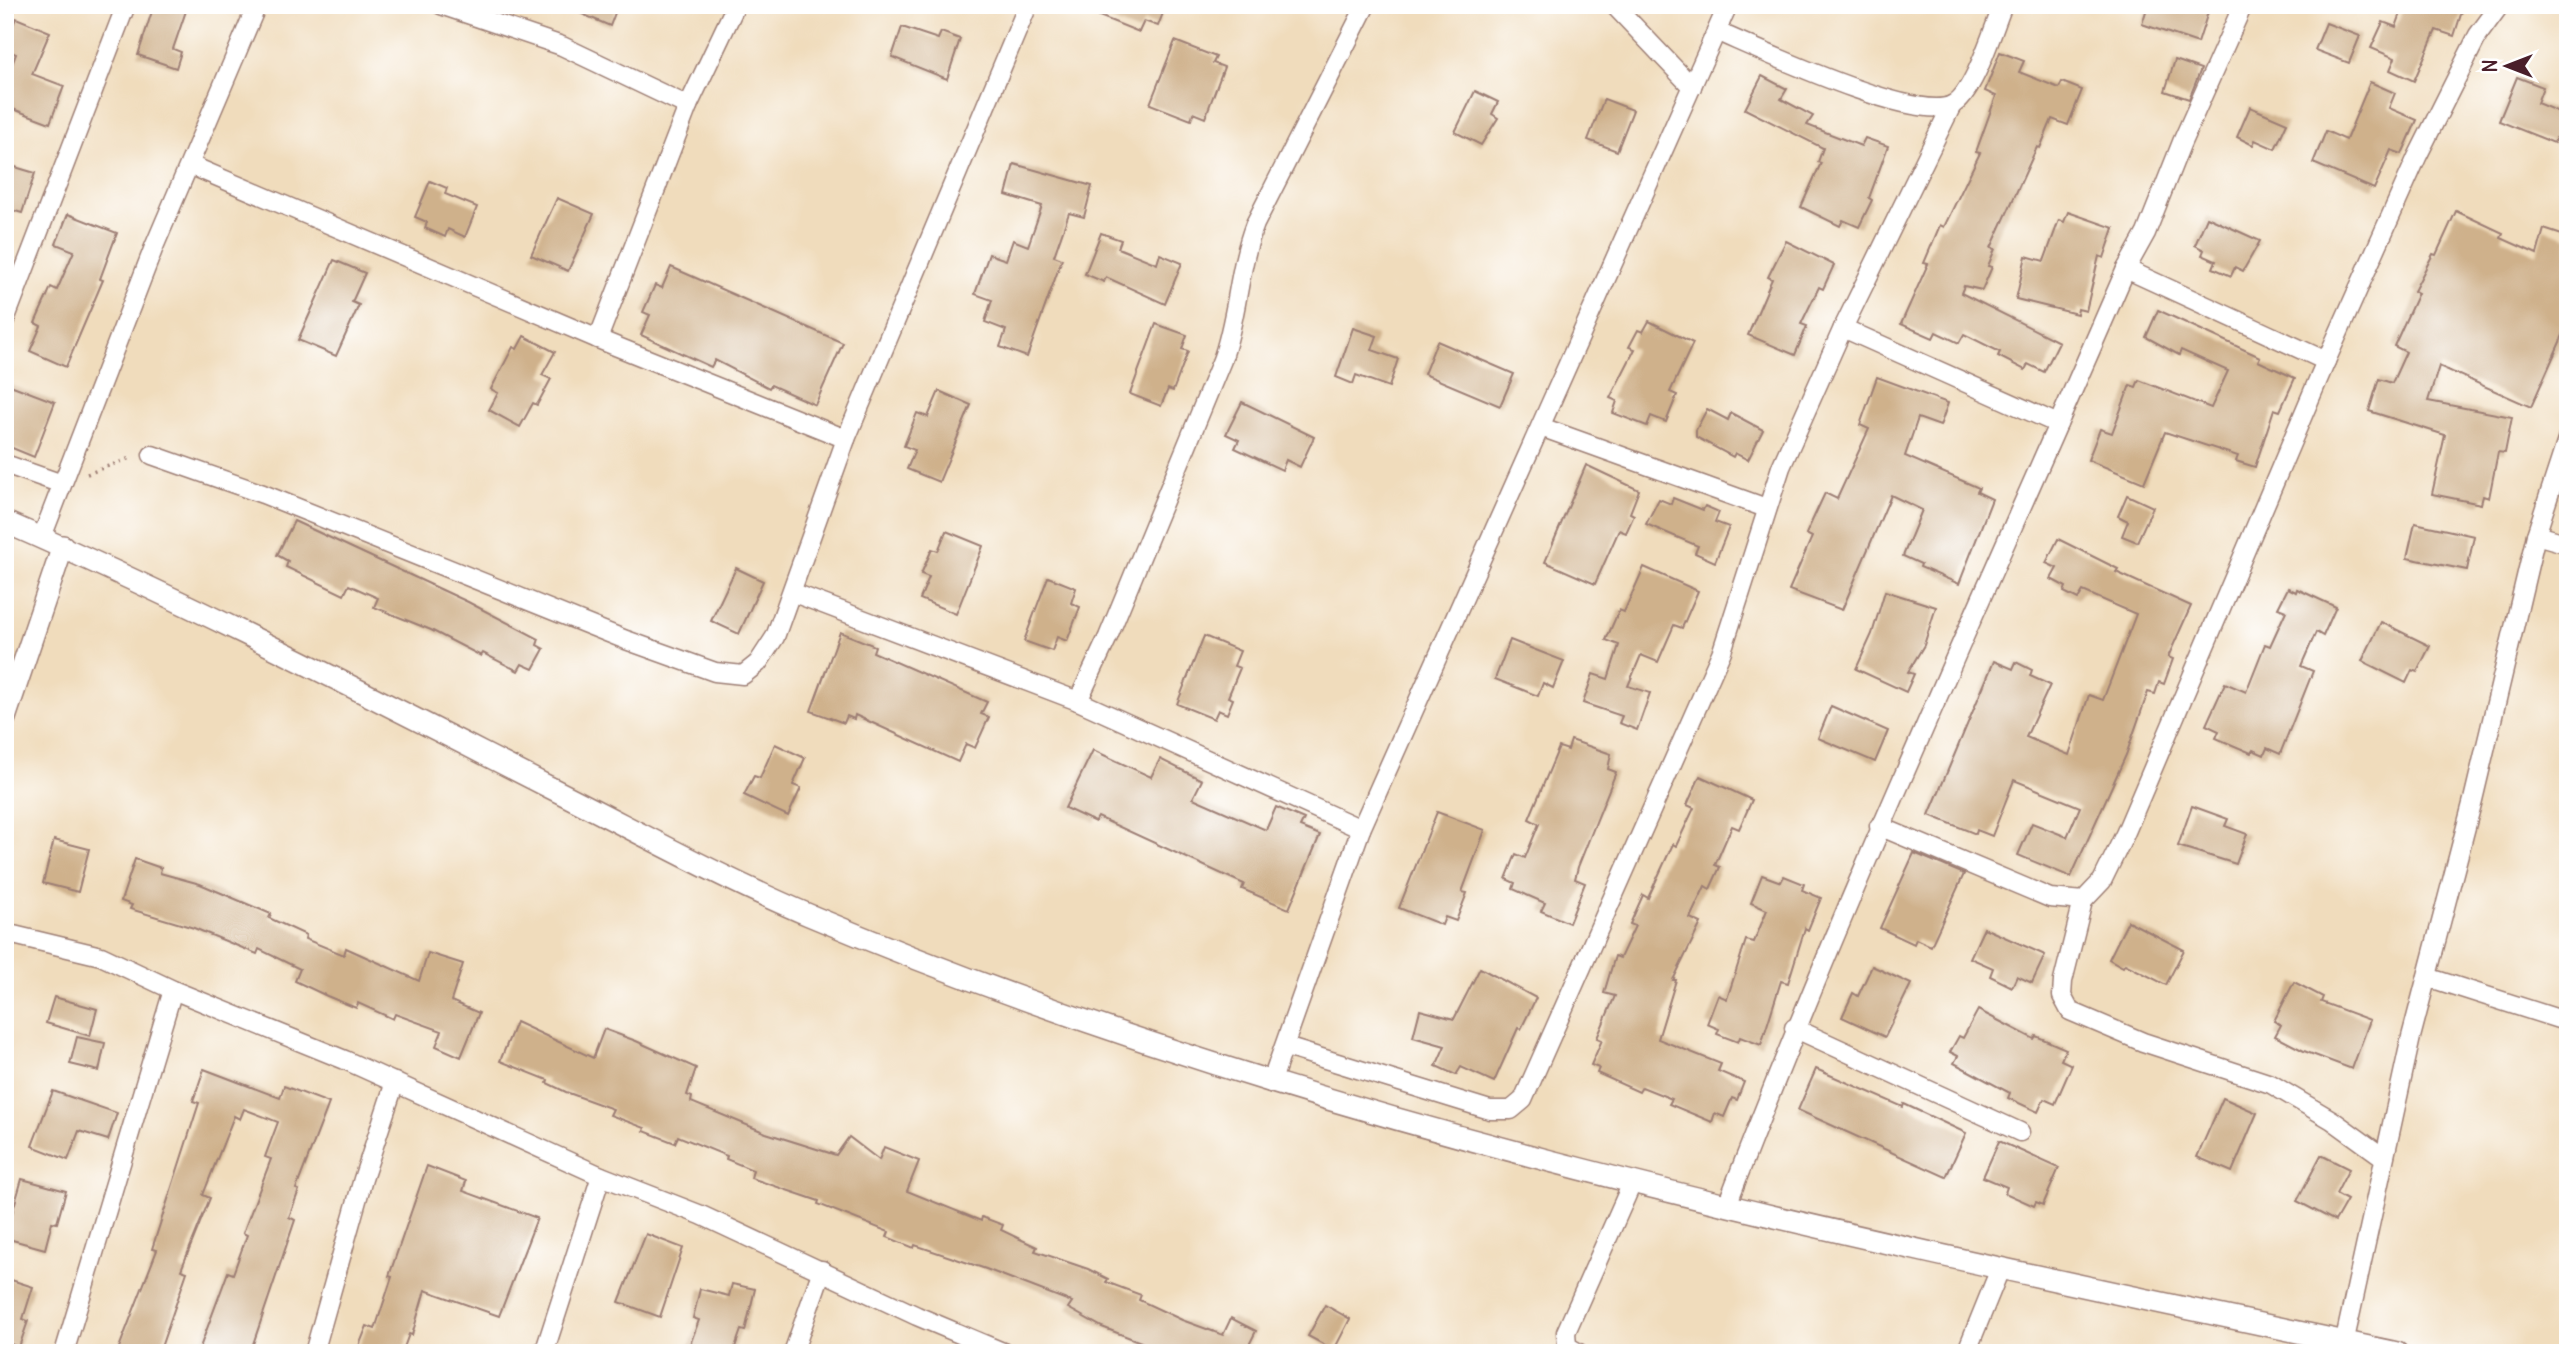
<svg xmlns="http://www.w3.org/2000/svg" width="2573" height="1358" viewBox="0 0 2573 1358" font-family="Delius,sans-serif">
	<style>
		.building { fill: #cfb18b }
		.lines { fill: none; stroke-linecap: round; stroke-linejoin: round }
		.minor-casing { stroke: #9d7e74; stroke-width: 21 }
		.tertiary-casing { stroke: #9d7e74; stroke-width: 24 }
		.path { stroke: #9d7e74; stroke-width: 3.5; stroke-dasharray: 2 5; stroke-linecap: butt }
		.minor { stroke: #fff; stroke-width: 18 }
		.tertiary { stroke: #fff; stroke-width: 21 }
	</style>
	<rect width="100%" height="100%" fill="#fff"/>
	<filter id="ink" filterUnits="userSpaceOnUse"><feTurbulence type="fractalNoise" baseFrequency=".0143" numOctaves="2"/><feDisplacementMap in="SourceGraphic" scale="14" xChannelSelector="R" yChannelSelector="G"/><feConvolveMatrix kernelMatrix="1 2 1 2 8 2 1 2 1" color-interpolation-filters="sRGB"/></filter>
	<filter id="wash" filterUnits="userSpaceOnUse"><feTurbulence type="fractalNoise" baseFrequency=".00686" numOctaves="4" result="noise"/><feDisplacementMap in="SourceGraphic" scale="28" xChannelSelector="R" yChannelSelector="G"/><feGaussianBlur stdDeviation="1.57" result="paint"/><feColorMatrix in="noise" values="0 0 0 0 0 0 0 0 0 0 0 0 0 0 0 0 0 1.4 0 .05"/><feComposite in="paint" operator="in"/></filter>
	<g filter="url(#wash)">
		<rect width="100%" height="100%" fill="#f0dcbc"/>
		<g id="blocks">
			<g class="building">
				<polygon points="154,5 188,5 173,49 181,52 176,68 138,55"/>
				<polygon points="561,5 618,5 610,26"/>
				<polygon points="1072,5 1166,5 1158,26 1144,21 1139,32"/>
				<polygon points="2148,5 2188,5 2208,12 2198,43 2142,24"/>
				<polygon points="2404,5 2464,5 2454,36 2436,30 2414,81 2390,70 2395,58 2371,48 2383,22 2396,27"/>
				<polygon points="16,18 50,32 32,74 64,86 50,123 5,106 5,83 16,54 5,49 5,43"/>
				<polygon points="2326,23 2360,36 2349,63 2315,50"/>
				<polygon points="902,27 938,39 941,32 960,39 947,79 892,57"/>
				<polygon points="1175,41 1216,57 1213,63 1224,67 1205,118 1193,113 1191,120 1150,104"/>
				<polygon points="2000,52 2024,61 2019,72 2059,88 2062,82 2082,90 2068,125 2052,119 2040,148 2037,147 1991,248 1995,249 1988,266 1992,267 1982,290 1964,286 1961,293 2059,342 2044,372 2028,364 2025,370 1998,356 2000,352 1964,334 1959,343 1936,332 1933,338 1901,324 1928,264 1924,263 1940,225 1944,227 1980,153 1976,152 1996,96 1985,91"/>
				<polygon points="2175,60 2201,69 2189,99 2165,91"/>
				<polygon points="1762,76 1787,89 1781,99 1813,116 1807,125 1861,146 1865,138 1888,146 1869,198 1872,200 1859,227 1843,220 1840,226 1801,207 1821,163 1818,162 1823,148 1745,109"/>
				<polygon points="2517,77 2543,87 2537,103 2566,115 2554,143 2499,121"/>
				<polygon points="2370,82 2395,93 2389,108 2417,120 2402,154 2391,150 2374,189 2313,163 2326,131 2346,140"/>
				<polygon points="1475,91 1498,102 1492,114 1498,118 1481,145 1455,132"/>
				<polygon points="1604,99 1633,110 1617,151 1588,140"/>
				<polygon points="2250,107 2287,123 2275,149 2255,140 2253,145 2237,137"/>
				<polygon points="5,164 35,173 22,213 5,208"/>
				<polygon points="1014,164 1092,186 1084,217 1069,213 1054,256 1062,259 1027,357 1000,347 1006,330 985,322 992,300 975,294 989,254 1006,260 1013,240 1028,246 1042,206 1006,195"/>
				<polygon points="430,181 447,188 445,194 477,207 465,237 448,229 445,237 425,228 427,222 415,217"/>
				<polygon points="557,198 594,214 568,271 531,255"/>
				<polygon points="2456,211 2503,233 2501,238 2537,254 2544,229 2568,237 2568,324 2531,407 2439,366 2428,401 2512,417 2505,453 2498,452 2489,498 2483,496 2481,504 2432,494 2445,435 2369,411 2379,379 2392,383 2406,352 2394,346 2418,293 2414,291 2433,254 2436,255"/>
				<polygon points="2068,212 2114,228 2104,258 2099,256 2086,311 2078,309 2077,314 2016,299 2026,256 2044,261 2059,220 2064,222"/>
				<polygon points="68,214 117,233 100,279 103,280 66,367 30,351 41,326 35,323 51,287 57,290 74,251 56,244"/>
				<polygon points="2207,217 2260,241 2243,271 2235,267 2231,276 2213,268 2216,261 2202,255 2204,250 2195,245"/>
				<polygon points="1101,233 1121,240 1118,248 1157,264 1160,254 1182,263 1165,304 1106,277 1104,282 1085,274"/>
				<polygon points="1786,241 1834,265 1823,289 1819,287 1801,324 1807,326 1795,355 1748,335 1772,279 1768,277"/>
				<polygon points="334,260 365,273 352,302 359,305 336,356 298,340"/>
				<polygon points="671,267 843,343 815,405 771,385 769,388 715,360 711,367 641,335 650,315 643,312 655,285 662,288"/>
				<polygon points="2158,310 2260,357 2258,361 2295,378 2280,411 2274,409 2255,467 2236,461 2238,456 2165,432 2144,483 2088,460 2100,429 2112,433 2130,385 2136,387 2139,380 2211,408 2228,371 2181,350 2179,355 2146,337"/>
				<polygon points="1649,321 1693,343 1670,392 1677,395 1666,422 1651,416 1647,426 1613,413 1617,401 1610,398 1635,349 1629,347 1638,330 1643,332"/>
				<polygon points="1156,324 1187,335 1182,349 1188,351 1173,391 1168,389 1161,406 1130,394"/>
				<polygon points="1353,328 1377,336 1372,350 1398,359 1389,387 1356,375 1353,384 1336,377"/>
				<polygon points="524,336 555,352 542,375 551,379 537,405 533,403 520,427 489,410 498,393 491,389 513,347 517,349"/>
				<polygon points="1437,341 1514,374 1500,406 1424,374"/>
				<polygon points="1877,377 1948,403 1940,426 1918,418 1905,456 1979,488 1977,492 1992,499 1959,584 1920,567 1921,564 1903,556 1922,510 1891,495 1842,610 1789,590 1812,537 1806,534 1825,493 1837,499 1869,429 1860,425"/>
				<polygon points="5,383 55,402 34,457 5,445"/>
				<polygon points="939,391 971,405 939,482 907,469 915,450 904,446 917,413 928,417"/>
				<polygon points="1242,402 1314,437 1300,467 1286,460 1282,470 1235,448 1239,440 1226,434"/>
				<polygon points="1707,409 1728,420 1731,413 1763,430 1748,460 1735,453 1733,457 1696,437 1696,430"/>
				<polygon points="1586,465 1639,490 1630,513 1634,515 1626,533 1619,530 1595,584 1545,562"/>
				<polygon points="2127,495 2153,507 2137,542 2122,536 2128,521 2118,516"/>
				<polygon points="1673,498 1703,510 1705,506 1719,512 1715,522 1729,527 1715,562 1695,553 1698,546 1646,524 1659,499 1671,504"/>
				<polygon points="294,521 468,602 539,639 537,645 544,649 533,669 522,664 518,671 483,653 481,656 431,630 374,607 378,598 349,585 344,595 286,567 288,561 277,555"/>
				<polygon points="2415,523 2474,536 2467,570 2407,558"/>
				<polygon points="946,531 983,546 956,614 920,599 929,577 921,574 932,549 938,551"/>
				<polygon points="2058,539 2118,569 2116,572 2191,606 2168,657 2173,659 2164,684 2159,682 2155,694 2148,692 2126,755 2071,877 2018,855 2032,823 2067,837 2080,807 2014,780 1992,836 1977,830 1976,834 1929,815 1994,661 2013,669 2016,662 2032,670 2030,676 2050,685 2026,737 2069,755 2089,695 2103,700 2136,614 2083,591 2078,599 2064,592 2066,587 2051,579 2057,568 2046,563"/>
				<polygon points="1644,567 1698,591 1682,628 1674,625 1658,662 1641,655 1628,686 1650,693 1637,730 1619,723 1622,716 1583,703 1593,674 1608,679 1619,645 1606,640 1619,610 1624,612"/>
				<polygon points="736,568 763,581 739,634 711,621"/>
				<polygon points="1048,577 1076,588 1071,603 1080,607 1067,641 1057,637 1052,651 1024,641"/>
				<polygon points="2288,588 2296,592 2297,589 2336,607 2323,636 2316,632 2301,666 2313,671 2280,754 2267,748 2264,755 2253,750 2251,753 2216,738 2219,731 2206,725 2225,683 2246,692 2265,644 2270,646 2286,611 2278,608"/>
				<polygon points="1885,591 1936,607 1924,645 1908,672 1914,674 1906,692 1856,669 1872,634"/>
				<polygon points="2381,622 2430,646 2417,672 2412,670 2406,683 2362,661"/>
				<polygon points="840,632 875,646 873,652 987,702 981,714 989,717 975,748 966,744 958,762 855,715 854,719 847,716 844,723 811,711"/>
				<polygon points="1204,636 1240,651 1234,666 1240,668 1228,697 1233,699 1227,714 1218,710 1214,719 1177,704"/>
				<polygon points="1510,640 1564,661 1553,688 1543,683 1538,696 1495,679"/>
				<polygon points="1831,706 1888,731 1875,762 1818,738"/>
				<polygon points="1571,740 1611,754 1608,769 1616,772 1578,867 1575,879 1585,883 1569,923 1541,911 1545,903 1513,889 1515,883 1506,879 1516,854 1525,858 1539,824 1529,819 1559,747 1568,750"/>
				<polygon points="775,744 805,758 793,785 801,788 788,816 744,795 754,776 760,778"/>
				<polygon points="1093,750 1151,777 1160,759 1202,780 1193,798 1266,830 1276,807 1304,819 1300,827 1320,835 1289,909 1242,889 1244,884 1098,817 1095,822 1065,808"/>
				<polygon points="1700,776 1752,800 1739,829 1732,826 1715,865 1720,867 1710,889 1705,886 1690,918 1701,923 1673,980 1676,980 1658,1039 1721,1064 1718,1071 1744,1082 1737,1100 1732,1098 1724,1117 1715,1113 1712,1122 1669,1104 1672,1099 1642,1087 1639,1092 1597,1073 1599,1068 1591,1065 1602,1040 1597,1038 1615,996 1604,993 1615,956 1620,958 1635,926 1630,924 1643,895 1648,898 1673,844 1676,846 1694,808 1687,805"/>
				<polygon points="2192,806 2228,819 2225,826 2247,834 2236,864 2178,846"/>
				<polygon points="1437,812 1485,830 1462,892 1467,893 1456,921 1445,917 1442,925 1399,908"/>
				<polygon points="54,840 89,849 78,892 43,883"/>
				<polygon points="1914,853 1964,874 1931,946 1916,939 1914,944 1880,928"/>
				<polygon points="135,859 161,868 160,873 200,884 271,914 269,918 306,935 305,939 344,955 346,948 419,981 428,953 463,964 451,1001 479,1013 461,1057 436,1046 442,1031 395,1014 393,1019 358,1003 356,1008 327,996 295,981 300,969 259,949 257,954 194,928 130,909 132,905 121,901"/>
				<polygon points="1762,875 1781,882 1784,876 1804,884 1802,890 1821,898 1808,930 1805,928 1788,983 1781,981 1761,1045 1740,1037 1738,1042 1717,1034 1719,1029 1707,1024 1718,995 1727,999 1746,940 1754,942 1767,910 1751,903"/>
				<polygon points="2128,921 2184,950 2166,985 2125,964 2123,967 2109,959"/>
				<polygon points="1984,928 2045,955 2032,983 2017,976 2012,987 1990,976 1993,968 1970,958"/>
				<polygon points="1872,966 1911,984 1885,1037 1842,1017 1853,993 1858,996"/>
				<polygon points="1480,968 1536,998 1521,1029 1518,1028 1494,1082 1461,1067 1456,1075 1436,1066 1445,1046 1413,1037 1420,1010 1454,1019"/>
				<polygon points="2294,982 2323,997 2321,1002 2370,1020 2352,1069 2304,1051 2275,1036 2281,1025 2274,1021"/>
				<polygon points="54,997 97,1009 90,1036 46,1023"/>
				<polygon points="1978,1010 2034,1039 2036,1036 2066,1049 2061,1060 2072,1065 2055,1104 2044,1099 2038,1112 2008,1098 2010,1093 1954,1063 1958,1056 1950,1052 1959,1036 1963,1038"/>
				<polygon points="516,1022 593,1058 604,1029 636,1041 696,1068 687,1095 692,1097 691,1102 766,1133 836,1155 849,1137 879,1160 884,1147 919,1161 907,1191 981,1221 982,1217 1003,1225 1001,1230 1037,1247 1035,1251 1088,1269 1108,1279 1106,1282 1141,1295 1139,1300 1182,1320 1223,1335 1231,1318 1256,1331 1245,1353 1157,1353 1139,1345 1141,1342 1102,1327 1068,1308 1072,1302 986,1269 915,1245 914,1248 887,1237 889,1232 818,1204 819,1201 751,1178 753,1170 726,1159 727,1156 678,1136 675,1143 644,1131 645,1128 610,1115 613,1109 566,1092 547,1083 548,1080 500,1061"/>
				<polygon points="77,1037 105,1043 99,1071 70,1064"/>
				<polygon points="204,1069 280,1098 284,1086 329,1103 296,1189 299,1190 289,1217 295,1220 250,1353 198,1353 228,1272 233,1274 247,1235 243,1233 271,1159 265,1157 278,1122 244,1109 240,1119 234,1116 203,1195 210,1198 181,1270 187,1272 159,1353 117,1353 157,1250 152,1249 199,1103 193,1101"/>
				<polygon points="1816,1069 1903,1107 1904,1104 1966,1133 1946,1177 1798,1110"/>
				<polygon points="53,1091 117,1113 108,1140 79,1131 68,1160 32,1146"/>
				<polygon points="2223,1098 2257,1113 2232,1172 2197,1157"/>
				<polygon points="1999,1141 2059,1168 2043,1205 2036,1202 2034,1206 2005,1193 2007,1187 1983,1177"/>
				<polygon points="2321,1155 2349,1169 2336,1194 2347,1200 2335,1221 2297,1201"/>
				<polygon points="427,1166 466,1181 463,1191 537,1218 499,1316 425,1290 412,1335 409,1334 402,1353 377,1353 359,1346 367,1326 375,1329 392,1277 389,1276"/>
				<polygon points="22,1179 66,1191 57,1223 52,1222 45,1249 5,1238"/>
				<polygon points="646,1234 683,1248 660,1317 619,1302"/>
				<polygon points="5,1278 33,1287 23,1319 28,1321 19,1347 5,1342"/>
				<polygon points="732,1284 755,1289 745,1331 741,1330 733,1353 687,1353 699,1320 693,1318 700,1289 729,1296"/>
				<polygon points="1325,1305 1350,1319 1334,1350 1308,1336"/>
			</g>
		</g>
	</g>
	<g filter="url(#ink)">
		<use href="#blocks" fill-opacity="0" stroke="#9d7e74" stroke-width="2"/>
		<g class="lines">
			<g class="minor-casing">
				<g id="minor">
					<polyline points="441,5 562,46 688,106"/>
					<polyline points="1614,5 1692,87"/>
					<path d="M1718 32C1758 49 1915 123 1952 105 1974 94 1993 29 2003 5"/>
					<polyline points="190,165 598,339 846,439"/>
					<polyline points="2126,269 2326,361"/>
					<polyline points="5,320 126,5"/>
					<polyline points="1843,328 2058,424"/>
					<polyline points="598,339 688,106 736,5"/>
					<polyline points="1541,427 1766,508"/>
					<polyline points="152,455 263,494 626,640 715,672 743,675 758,663 775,637 846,439 1028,5"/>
					<polyline points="5,464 62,484"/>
					<polyline points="2536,535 2568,544"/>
					<polyline points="42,537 154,247 257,5"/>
					<polyline points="794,593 1078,701 1361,829"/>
					<path d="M1078 701 1108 637 1222 360C1238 316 1238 268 1255 224L1366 5"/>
					<polyline points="1879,826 2050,898 2083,901 2102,881 2125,834 2326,361 2417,157 2478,35 2500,5"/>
					<polyline points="2083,901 2063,981 2062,996 2070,1011 2143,1042 2271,1084 2332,1120 2383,1157"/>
					<polyline points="5,933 101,956 173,990 345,1060 601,1176 701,1215 917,1316 1005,1353"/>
					<polyline points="2427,977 2568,1022"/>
					<polyline points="1794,1028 2020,1132"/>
					<polyline points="1286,1047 1490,1110 1511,1110 1523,1100 1722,651 1781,467 1843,328 1952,105"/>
					<polyline points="1271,1083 1361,829 1728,5"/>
					<path d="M1727 1205C1848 888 1991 580 2126 269L2146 233 2182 142 2243 5"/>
					<polyline points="64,1353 173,990"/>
					<polyline points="314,1353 363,1179 395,1082"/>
					<polyline points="544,1353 601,1176"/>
					<polyline points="793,1353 822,1270"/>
					<polyline points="1579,1353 1567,1346 1566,1332 1633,1181"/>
					<polyline points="1966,1353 2000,1269"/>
					<polyline points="2342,1353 2411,1037 2473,800 2536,535 2568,437"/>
				</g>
			</g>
			<g class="tertiary-casing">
				<g id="tertiary">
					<path d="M5 522C189 602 366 694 545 785 633 829 719 877 809 915 1317 1130 1860 1239 2397 1353"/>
					<polyline points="5,718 63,546"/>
				</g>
			</g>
			<polyline class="path" points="87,474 133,457"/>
			<use href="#minor" class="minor"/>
			<use href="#tertiary" class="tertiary"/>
		</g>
	</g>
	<rect width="2573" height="1358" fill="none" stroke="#fff" stroke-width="28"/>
	<g transform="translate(2507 66) rotate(270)" stroke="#ffffff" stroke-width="5" paint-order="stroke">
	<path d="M0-5L12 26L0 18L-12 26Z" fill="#4a1f2b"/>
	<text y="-10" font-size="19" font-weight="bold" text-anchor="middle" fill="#4a1f2b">N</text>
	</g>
</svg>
